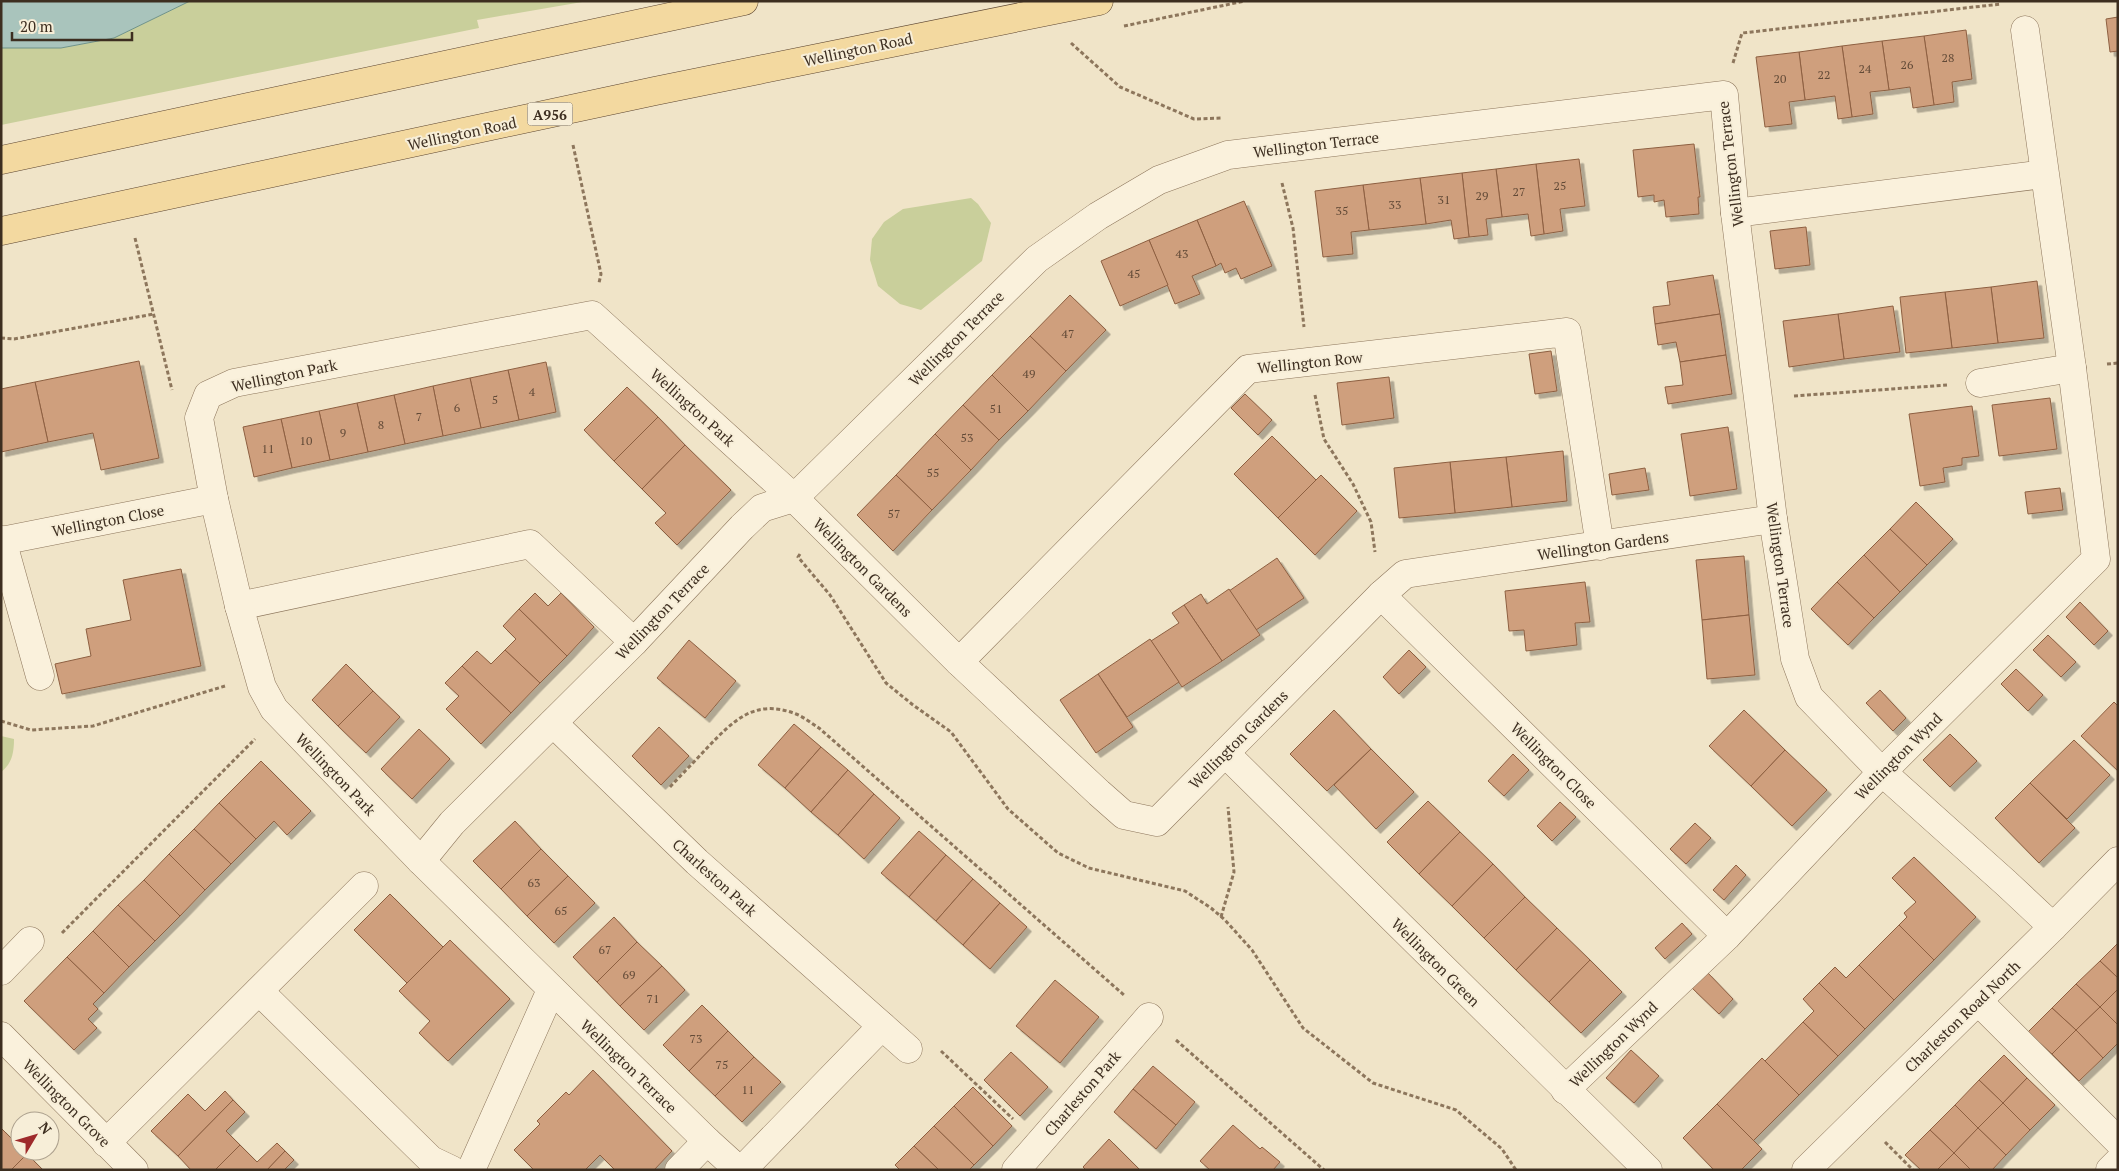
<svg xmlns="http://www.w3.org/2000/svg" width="2119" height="1171" viewBox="0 0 2119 1171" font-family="'PT Serif',serif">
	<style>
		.green { fill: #c9cf9b }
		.water { fill: #a9c4bc; stroke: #6f938a }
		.building { fill: #cf9f7d; stroke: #8d5f41; filter: url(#shadow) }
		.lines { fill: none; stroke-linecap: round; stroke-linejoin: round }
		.minor-casing { stroke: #8d765c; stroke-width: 29 }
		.tertiary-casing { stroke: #8d765c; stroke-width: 29 }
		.primary-casing { stroke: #5b4430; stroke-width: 29 }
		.path { stroke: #8d765c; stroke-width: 3; stroke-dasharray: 4 2.5; stroke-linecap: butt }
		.minor { stroke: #faf1dc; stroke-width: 28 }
		.tertiary { stroke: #faf1dc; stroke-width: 28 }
		.primary { stroke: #f3d9a0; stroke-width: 28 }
		.labels { text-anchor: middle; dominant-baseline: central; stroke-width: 4; stroke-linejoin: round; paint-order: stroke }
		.number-label { font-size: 12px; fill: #624a37 }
		.shield { fill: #f7eed8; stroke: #756857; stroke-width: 1 }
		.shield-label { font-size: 14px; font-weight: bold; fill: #3d2e20 }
		.street-label { font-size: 15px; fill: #3d2e20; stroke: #f7eed8 }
	</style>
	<defs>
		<filter id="shadow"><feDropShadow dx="4.5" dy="4.5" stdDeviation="0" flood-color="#0004"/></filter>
	</defs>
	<rect width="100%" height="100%" fill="#f0e4c8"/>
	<g class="green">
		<polygon points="190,1 588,1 477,20 479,28 1,125 1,48 61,48 114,38"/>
		<polygon points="971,198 978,204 991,223 982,261 921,310 900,304 878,286 870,260 872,239 884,222 903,209"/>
		<path d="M1 736 14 739C14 752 12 764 1 772Z"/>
	</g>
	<polygon class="water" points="1,1 190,1 114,38 61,48 1,48"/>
	<g class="building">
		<polygon points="2118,17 2118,51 2110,52 2106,19"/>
		<polygon points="1966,30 1972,79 1952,82 1954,102 1934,105 1924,36"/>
		<polygon points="1924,36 1934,105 1913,108 1910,87 1889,90 1882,41"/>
		<polygon points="1882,41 1889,90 1870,92 1873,114 1852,117 1842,46"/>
		<polygon points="1842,46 1852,117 1838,119 1835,96 1805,100 1799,52"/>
		<polygon points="1799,52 1805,100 1789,102 1792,124 1765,127 1756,57"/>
		<polygon points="1694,144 1700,197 1698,197 1699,214 1666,217 1664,200 1654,202 1654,195 1638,197 1633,150"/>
		<polygon points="1579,159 1585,206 1560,209 1563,231 1544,234 1536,164"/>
		<polygon points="1536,164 1544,234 1531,236 1528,214 1502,217 1496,169"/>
		<polygon points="1496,169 1502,217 1486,219 1488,235 1469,237 1462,173"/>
		<polygon points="1462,173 1469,237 1454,239 1451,220 1426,224 1420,178"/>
		<polygon points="1420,178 1426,224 1369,230 1363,185"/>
		<polygon points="1363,185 1369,230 1351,232 1353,254 1323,257 1315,191"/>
		<polygon points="1244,201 1272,266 1241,279 1236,268 1225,273 1221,263 1216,266 1197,220"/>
		<polygon points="1197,220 1216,266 1192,276 1200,294 1175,304 1149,240"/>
		<polygon points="1806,227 1810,265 1775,269 1770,231"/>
		<polygon points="1149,240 1168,285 1120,306 1101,261"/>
		<polygon points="1713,275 1720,314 1655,324 1653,307 1670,305 1667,282"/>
		<polygon points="2037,281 2044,338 1998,343 1991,287"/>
		<polygon points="1991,287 1998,343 1952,348 1945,292"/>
		<polygon points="1945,292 1952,348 1906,353 1900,297"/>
		<polygon points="1070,295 1106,330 1066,371 1030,336"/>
		<polygon points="1893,306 1900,352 1844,359 1838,314"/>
		<polygon points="1720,314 1726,355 1680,362 1676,342 1658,345 1655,324"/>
		<polygon points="1838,314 1844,359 1789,367 1783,321"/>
		<polygon points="1030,336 1066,371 1028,411 992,375"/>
		<polygon points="1551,351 1557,391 1535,394 1529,354"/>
		<polygon points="1726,355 1732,394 1668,404 1665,387 1683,385 1680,362"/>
		<polygon points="139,361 159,458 101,470 93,433 48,442 35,382"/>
		<polygon points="546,362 556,412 519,420 508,370"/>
		<polygon points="508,370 519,420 481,428 470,378"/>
		<polygon points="992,375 1028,411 999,440 963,405"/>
		<polygon points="1389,377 1394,418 1342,425 1337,383"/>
		<polygon points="470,378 481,428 443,436 433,386"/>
		<polygon points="35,382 48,442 1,452 1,389"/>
		<polygon points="433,386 443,436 405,444 394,395"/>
		<polygon points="627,387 658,417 614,461 584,430"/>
		<polygon points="1245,394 1272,420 1258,435 1231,408"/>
		<polygon points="394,395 405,444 368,452 357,403"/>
		<polygon points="2050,398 2057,449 1999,456 1992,405"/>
		<polygon points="357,403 368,452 330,460 319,411"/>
		<polygon points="963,405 999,440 971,470 935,434"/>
		<polygon points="1972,406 1979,456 1962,458 1962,465 1943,468 1945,482 1920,486 1909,414"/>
		<polygon points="319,411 330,460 292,468 281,419"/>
		<polygon points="658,417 685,445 642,489 614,461"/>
		<polygon points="281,419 292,468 254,477 243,427"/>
		<polygon points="1728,427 1737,489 1690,496 1681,434"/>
		<polygon points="935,434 971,470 932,510 896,475"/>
		<polygon points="1272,436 1316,480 1278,518 1234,474"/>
		<polygon points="685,445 731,490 677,545 655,523 666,513 642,489"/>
		<polygon points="1563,451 1567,501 1512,507 1506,457"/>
		<polygon points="1506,457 1512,507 1455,513 1450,462"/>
		<polygon points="1450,462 1455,513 1399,518 1394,468"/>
		<polygon points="1645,468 1649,490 1612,495 1609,474"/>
		<polygon points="896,475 932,510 893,551 857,515"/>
		<polygon points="1321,475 1357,511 1315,555 1278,518"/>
		<polygon points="2060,488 2063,510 2028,514 2025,492"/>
		<polygon points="1916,502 1953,539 1927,565 1890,529"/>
		<polygon points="1890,529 1927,565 1900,592 1864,555"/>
		<polygon points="1864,555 1900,592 1874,618 1837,582"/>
		<polygon points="1744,556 1749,615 1702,620 1696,560"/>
		<polygon points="1277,558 1304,598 1256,630 1229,591"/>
		<polygon points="181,569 201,666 62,694 55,664 91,656 86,629 131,620 123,580"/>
		<polygon points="1585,582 1590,622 1575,623 1577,645 1526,651 1524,630 1509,631 1505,591"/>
		<polygon points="1837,582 1874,618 1848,645 1811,609"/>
		<polygon points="1229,589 1260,635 1222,661 1184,605 1201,594 1207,604"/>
		<polygon points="535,593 548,606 561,593 594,627 567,656 519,609"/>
		<polygon points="2080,602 2108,631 2094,645 2066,617"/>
		<polygon points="1184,605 1222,661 1182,687 1151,641 1179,623 1172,613"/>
		<polygon points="519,609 567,656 540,683 505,650 516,639 503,626"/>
		<polygon points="1749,615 1755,675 1707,679 1702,620"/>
		<polygon points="2048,635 2076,662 2061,677 2033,650"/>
		<polygon points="1150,639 1179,682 1127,717 1098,674"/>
		<polygon points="689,640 736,681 705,718 657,678"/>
		<polygon points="505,650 540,683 511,713 462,666 477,651 491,664"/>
		<polygon points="1409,650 1426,667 1399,694 1383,677"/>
		<polygon points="346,664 373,691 338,726 312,700"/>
		<polygon points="462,666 511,713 481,744 446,709 459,696 445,683"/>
		<polygon points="2016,669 2043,695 2028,711 2001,684"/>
		<polygon points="1098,674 1133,727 1096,753 1060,700"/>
		<polygon points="1880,690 1906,718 1893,731 1866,703"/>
		<polygon points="373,691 400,717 366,753 338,726"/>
		<polygon points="2114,702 2118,706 2118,771 2081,736"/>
		<polygon points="1334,710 1371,749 1327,791 1290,754"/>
		<polygon points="1744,710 1785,750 1751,786 1709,746"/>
		<polygon points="794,724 821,747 785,788 758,765"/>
		<polygon points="659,727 689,756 661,785 632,756"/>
		<polygon points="419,729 450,759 412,799 381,769"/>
		<polygon points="1950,734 1977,761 1950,787 1923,760"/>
		<polygon points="2074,740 2110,775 2067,819 2030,783"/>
		<polygon points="821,747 848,770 811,812 785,788"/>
		<polygon points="1371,749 1414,792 1376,829 1334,785"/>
		<polygon points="1785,750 1827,790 1792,826 1751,786"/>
		<polygon points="1513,754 1529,770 1504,796 1488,781"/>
		<polygon points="261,761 311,811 287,835 274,821 256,839 219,803"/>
		<polygon points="848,770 874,794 838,835 811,812"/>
		<polygon points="2030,783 2075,828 2039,863 1995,818"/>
		<polygon points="874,794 900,818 864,859 838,835"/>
		<polygon points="1428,801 1460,832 1419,874 1387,842"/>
		<polygon points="1560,802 1576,817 1552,841 1537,826"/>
		<polygon points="219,803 256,839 231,864 194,829"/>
		<polygon points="515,821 541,849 501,889 473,861"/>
		<polygon points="1695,823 1711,838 1686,864 1670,849"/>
		<polygon points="194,829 231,864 205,890 169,854"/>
		<polygon points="919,831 946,855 909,897 881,873"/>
		<polygon points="1460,832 1493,864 1452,906 1419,874"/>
		<polygon points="541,849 568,876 527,916 501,889"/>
		<polygon points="169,854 205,890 180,916 144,880"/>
		<polygon points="946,855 973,879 936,921 909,897"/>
		<polygon points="1914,857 1976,917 1934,960 1899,925 1907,917 1904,913 1916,902 1892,878"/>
		<polygon points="1493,864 1525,897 1484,938 1452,906"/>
		<polygon points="1736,865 1746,875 1724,900 1713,890"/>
		<polygon points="568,876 595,903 554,943 527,916"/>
		<polygon points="973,879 1000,903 963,945 936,921"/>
		<polygon points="144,880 180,916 155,941 118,905"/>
		<polygon points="390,894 443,947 407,983 354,930"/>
		<polygon points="1525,897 1557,928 1516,970 1484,938"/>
		<polygon points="1000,903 1027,927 990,969 963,945"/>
		<polygon points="118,905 155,941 129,967 93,931"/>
		<polygon points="614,917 637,942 597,982 573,957"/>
		<polygon points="1682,923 1692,934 1665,959 1655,948"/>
		<polygon points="1899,925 1934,960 1894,1000 1859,965"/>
		<polygon points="1557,928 1590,960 1549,1002 1516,970"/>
		<polygon points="93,931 129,967 104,993 67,957"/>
		<polygon points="450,940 510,999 448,1061 419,1033 430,1021 399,991"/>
		<polygon points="637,942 662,966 620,1006 597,982"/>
		<polygon points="2118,943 2118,978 2100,961"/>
		<polygon points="67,957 104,993 93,1004 98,1009 88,1019 97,1028 74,1050 24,1001"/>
		<polygon points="1590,960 1622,992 1581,1033 1549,1002"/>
		<polygon points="2100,961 2118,978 2118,989 2100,1007 2076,984"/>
		<polygon points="1859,965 1894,1000 1865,1029 1819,983 1835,967 1846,978"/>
		<polygon points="662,966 685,990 644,1030 620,1006"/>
		<polygon points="1707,972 1733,999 1719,1014 1692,988"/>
		<polygon points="1055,980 1099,1017 1060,1063 1016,1026"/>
		<polygon points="1819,983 1865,1029 1838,1056 1803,1022 1814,1011 1803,999"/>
		<polygon points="2076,984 2100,1007 2076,1030 2052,1008"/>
		<polygon points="2118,989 2118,1025 2100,1007"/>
		<polygon points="702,1005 728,1031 689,1071 663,1045"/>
		<polygon points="2100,1007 2118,1025 2118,1043 2103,1058 2076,1030"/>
		<polygon points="2052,1008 2076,1030 2052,1054 2028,1032"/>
		<polygon points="1803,1022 1838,1056 1799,1095 1765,1061"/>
		<polygon points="2076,1030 2103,1058 2079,1081 2052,1054"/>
		<polygon points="728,1031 754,1057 715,1096 689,1071"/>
		<polygon points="1631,1050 1659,1076 1634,1103 1606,1078"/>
		<polygon points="1011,1052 1048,1087 1020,1116 984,1080"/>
		<polygon points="2004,1055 2027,1078 2003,1103 1979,1080"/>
		<polygon points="754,1057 781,1082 742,1122 715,1096"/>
		<polygon points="1762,1058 1799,1095 1753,1141 1717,1104"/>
		<polygon points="1153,1066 1195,1102 1176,1125 1133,1089"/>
		<polygon points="593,1070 672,1151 654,1170 615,1170 600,1155 585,1170 534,1170 514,1150 540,1124 537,1121 566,1092 569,1095"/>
		<polygon points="2027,1078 2055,1105 2030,1130 2003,1103"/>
		<polygon points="1979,1080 2003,1103 1978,1128 1955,1105"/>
		<polygon points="973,1087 1012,1126 993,1146 954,1106"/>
		<polygon points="1133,1089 1176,1125 1156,1149 1114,1112"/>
		<polygon points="225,1091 233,1100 178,1156 151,1131 188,1094 205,1111"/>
		<polygon points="233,1100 245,1112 226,1131 240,1145 215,1170 191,1170 178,1156"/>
		<polygon points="2003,1103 2030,1130 2006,1155 1978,1128"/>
		<polygon points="1717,1104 1762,1149 1741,1170 1714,1170 1683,1138"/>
		<polygon points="1955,1105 1978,1128 1954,1153 1930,1130"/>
		<polygon points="954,1106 993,1146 974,1165 934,1126"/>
		<polygon points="1233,1125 1260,1149 1262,1147 1280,1162 1273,1170 1210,1170 1200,1161"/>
		<polygon points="934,1126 974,1165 969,1170 939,1170 914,1146"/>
		<polygon points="1,1128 20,1147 20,1151 27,1154 11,1170 1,1170"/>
		<polygon points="1978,1128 2006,1155 1992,1170 1971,1170 1954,1153"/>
		<polygon points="1930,1130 1954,1153 1937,1170 1921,1170 1905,1155"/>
		<polygon points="1109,1139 1140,1170 1086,1170 1083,1167"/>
		<polygon points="277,1143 285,1151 267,1170 215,1170 240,1145 257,1162"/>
		<polygon points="914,1146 939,1170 900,1170 895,1165"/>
		<polygon points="285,1151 294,1160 284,1170 267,1170"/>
		<polygon points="1954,1153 1971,1170 1937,1170"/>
		<polygon points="27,1154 43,1170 11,1170"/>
	</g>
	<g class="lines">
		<g class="minor-casing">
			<g id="minor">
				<polyline points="1735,213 2044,174"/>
				<polyline points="1980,383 2072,368"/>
				<polyline points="2,540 40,676"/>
				<polyline points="1,541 214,499"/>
				<polyline points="1381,595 1727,936"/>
				<polyline points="239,606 530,544 634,642"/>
				<polyline points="959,662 1248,369 1567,332 1600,546"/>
				<polyline points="553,723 697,862 908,1049"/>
				<polyline points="1225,753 1648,1170"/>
				<polyline points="421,861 452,823 634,642 742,527 762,508 794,498 1037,259 1098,216 1159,180 1228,155 1724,95 1735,213 1773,519 1795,659 1809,697 1882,772 2006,883 2053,927"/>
				<polyline points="1,971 30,941"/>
				<polyline points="259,991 431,1160 452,1170"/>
				<polyline points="1978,1001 2118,1141"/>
				<polyline points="1,1036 134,1170"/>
				<polyline points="1565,1090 1727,936 1882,772 2096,559 2072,368 2025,30"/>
				<polyline points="106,1143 364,886"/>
				<polyline points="471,1170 551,990"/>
				<polyline points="679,1170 707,1141"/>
				<polyline points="739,1170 707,1141 421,861 274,709 262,687 239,606 214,499 199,418 208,395 234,383 592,315 794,498 959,662 1099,793 1124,815 1157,822 1381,595 1405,574 1773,519"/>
				<polyline points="742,1170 882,1026"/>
				<polyline points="1016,1170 1149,1017"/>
				<polyline points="2110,1170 2118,1162"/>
			</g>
		</g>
		<g class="tertiary-casing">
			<polyline id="tertiary" points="1806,1170 2053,927 2118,861"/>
		</g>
		<g class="primary-casing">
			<g id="primary">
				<polyline points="1,160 744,1"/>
				<polyline points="1,231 655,91 1099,1"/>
			</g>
		</g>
		<g class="path">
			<polyline points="1124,26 1245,1"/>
			<polyline points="1071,43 1120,87 1194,119 1221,118"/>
			<polyline points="1733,63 1742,33 2001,4"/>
			<polyline points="573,145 601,274 599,283"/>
			<polyline points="1282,183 1293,228 1304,327"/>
			<polyline points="135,238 172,390"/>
			<polyline points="1,338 14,339 154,314"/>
			<polyline points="2107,364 2118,363"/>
			<polyline points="1315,395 1324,439 1353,484 1371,522 1375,552"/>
			<polyline points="1794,396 1947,385"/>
			<polyline points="800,554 798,557 830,595 886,683 913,705 951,732 1008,809 1058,853 1089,868 1185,891 1211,908 1225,920 1252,950 1303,1028 1373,1083 1456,1110 1502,1149 1516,1170"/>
			<polyline points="1,721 31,730 93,726 225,686"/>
			<path d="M670 787C682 774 695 761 707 748 734 720 755 698 796 714 804 717 812 724 819 728L1124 995"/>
			<polyline points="1221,917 1234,872 1228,807"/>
			<polyline points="62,933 255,739"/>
			<polyline points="1176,1040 1324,1170"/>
			<polyline points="941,1051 1013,1119"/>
			<polyline points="1885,1142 1913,1170"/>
		</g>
		<use href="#minor" class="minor"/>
		<use href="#tertiary" class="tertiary"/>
		<use href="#primary" class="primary"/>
	</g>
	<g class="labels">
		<g class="number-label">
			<text x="1948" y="57">28</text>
			<text x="1907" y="64">26</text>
			<text x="1865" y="68">24</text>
			<text x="1824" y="74">22</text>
			<text x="1780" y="78">20</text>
			<text x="1560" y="185">25</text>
			<text x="1519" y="191">27</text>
			<text x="1482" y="195">29</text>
			<text x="1444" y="199">31</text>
			<text x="1395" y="204">33</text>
			<text x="1342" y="210">35</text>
			<text x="1182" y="253">43</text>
			<text x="1134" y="273">45</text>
			<text x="1068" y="333">47</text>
			<text x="1029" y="373">49</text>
			<text x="532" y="391">4</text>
			<text x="495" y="399">5</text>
			<text x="457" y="407">6</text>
			<text x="996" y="408">51</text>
			<text x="419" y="416">7</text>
			<text x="381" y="424">8</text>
			<text x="343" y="432">9</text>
			<text x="967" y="437">53</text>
			<text x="306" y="440">10</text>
			<text x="268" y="448">11</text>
			<text x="933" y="472">55</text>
			<text x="894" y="513">57</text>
			<text x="534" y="882">63</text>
			<text x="561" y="910">65</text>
			<text x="605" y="949">67</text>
			<text x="629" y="974">69</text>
			<text x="653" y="998">71</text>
			<text x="696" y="1038">73</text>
			<text x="722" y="1064">75</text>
			<text x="748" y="1089">11</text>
		</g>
		<rect class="shield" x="527.5" y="102.5" width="45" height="23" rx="4"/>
		<g class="shield-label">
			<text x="550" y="114">A956</text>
		</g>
		<g class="street-label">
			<text transform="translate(858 49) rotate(-12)">Wellington Road</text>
			<text transform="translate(462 133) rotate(-12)">Wellington Road</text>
			<text transform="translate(1316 144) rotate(-7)">Wellington Terrace</text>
			<text transform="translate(1730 164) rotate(-97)">Wellington Terrace</text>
			<text transform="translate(956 338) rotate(-45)">Wellington Terrace</text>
			<text transform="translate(1310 362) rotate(-6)">Wellington Row</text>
			<text transform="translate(284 375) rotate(-12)">Wellington Park</text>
			<text transform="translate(693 407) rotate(42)">Wellington Park</text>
			<text transform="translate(108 520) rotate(-11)">Wellington Close</text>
			<text transform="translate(1603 545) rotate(-8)">Wellington Gardens</text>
			<text transform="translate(1781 565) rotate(82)">Wellington Terrace</text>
			<text transform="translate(863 567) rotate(45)">Wellington Gardens</text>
			<text transform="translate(662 611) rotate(-46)">Wellington Terrace</text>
			<text transform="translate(1238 739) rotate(-45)">Wellington Gardens</text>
			<text transform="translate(1898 756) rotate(-45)">Wellington Wynd</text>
			<text transform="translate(1554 765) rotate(45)">Wellington Close</text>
			<text transform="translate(336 774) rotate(46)">Wellington Park</text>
			<text transform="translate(715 877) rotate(42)">Charleston Park</text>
			<text transform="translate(1436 962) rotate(45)">Wellington Green</text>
			<text transform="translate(1962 1016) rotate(-44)">Charleston Road North</text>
			<text transform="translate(1613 1044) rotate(-44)">Wellington Wynd</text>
			<text transform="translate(629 1066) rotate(44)">Wellington Terrace</text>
			<text transform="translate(1082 1093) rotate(-49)">Charleston Park</text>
			<text transform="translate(67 1103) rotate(45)">Wellington Grove</text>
		</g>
	</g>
	<rect width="2119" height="1171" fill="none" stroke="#3d2e20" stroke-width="5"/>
	<g transform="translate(35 1136) rotate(52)"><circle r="24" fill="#f7eed8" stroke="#ada18e"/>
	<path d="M0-4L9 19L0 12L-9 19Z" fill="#9e2a2b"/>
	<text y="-8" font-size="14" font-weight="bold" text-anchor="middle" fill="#3d2e20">N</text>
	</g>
	<path d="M12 32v8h120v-8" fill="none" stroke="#3d2e20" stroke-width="2.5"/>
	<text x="20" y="32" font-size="15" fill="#3d2e20" stroke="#f7eed8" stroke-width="4" paint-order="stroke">20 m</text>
</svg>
